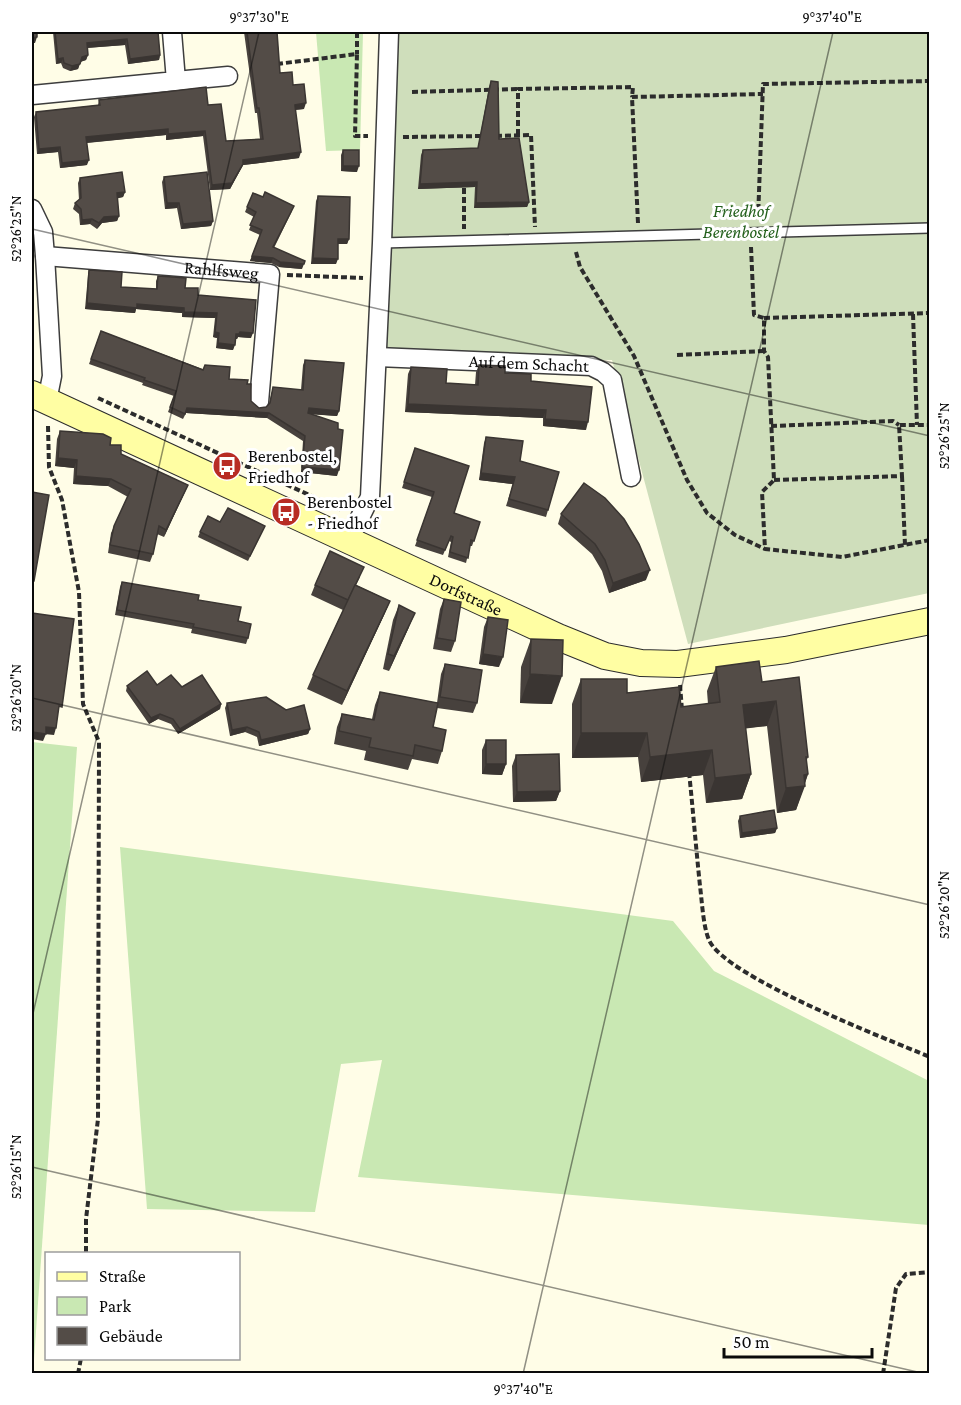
<svg xmlns="http://www.w3.org/2000/svg" width="961" height="1405" viewBox="0 0 961 1405" font-family="'Crimson Pro',serif">
	<style>
		.green { fill: #c9e8b3 }
		.cemetery { fill: #cfdebb }
		.lines { fill: none; stroke-linecap: round; stroke-linejoin: round }
		.lane-casing { stroke: #3d3d3d; stroke-width: 12 }
		.street-casing { stroke: #3d3d3d; stroke-width: 21 }
		.secondary-casing { stroke: #2c2c2c; stroke-width: 28 }
		.path { stroke: #2c2c2c; stroke-width: 4; stroke-dasharray: 6 3; stroke-linecap: butt }
		.lane { stroke: #fff; stroke-width: 9 }
		.street { stroke: #fff; stroke-width: 18 }
		.secondary { stroke: #fffea3; stroke-width: 26 }
		.wall { fill: #47413d }
		.shaded-wall { fill: #3a3532 }
		.building { fill: #534c47; stroke: #3a3532; stroke-width: 1.5 }
		.ticks { fill: none; stroke: #0a0a0a; stroke-width: 1.5; stroke-opacity: 0.45 }
		.labels { text-anchor: middle; dominant-baseline: central; stroke-width: 6; stroke-linejoin: round; paint-order: stroke }
		.park-label { font-size: 18px; font-style: italic; fill: #23601c; stroke: #fff }
		.street-label { font-size: 18px; fill: #0a0a0a; stroke: #fff }
		.poi-label { font-size: 18px; fill: #0a0a0a; stroke: #fff; text-anchor: start }
		.neatline { fill: none; stroke: #0a0a0a; stroke-width: 2 }
		.ticks-label { font-size: 15px; text-anchor: middle; fill: #0a0a0a }
	</style>
	<rect width="100%" height="100%" fill="#fffde7"/>
	<g class="green">
		<polygon points="316,32 363,32 360,150 326,151"/>
		<polygon points="32,742 77,747 33,1374 32,1373"/>
		<polygon points="120,847 673,921 714,971 929,1081 929,1225 358,1177 382,1060 341,1064 315,1212 147,1209"/>
	</g>
	<polygon class="cemetery" points="389,32 929,32 929,593 688,644 612,360 377,357"/>
	<g class="lines">
		<g class="lane-casing">
			<polyline id="lane" points="382,243 930,228"/>
		</g>
		<g class="street-casing">
			<g id="street">
				<polyline points="176,81 228,76"/>
				<polyline points="32,95 176,81 172,32"/>
				<polyline points="32,209 43,232 45,256 52,376 47,401"/>
				<path id="s1" d="M45 256 270 274 259 402"/>
				<path id="s2" d="M377 357 591 366 603 372 612 380 631 477"/>
				<polyline points="349,540 370,497 382,243 389,32"/>
			</g>
		</g>
		<g class="secondary-casing">
			<g id="secondary">
				<path id="s3" d="M32 394 558 637 605 656 641 663 678 664 786 650 930 621"/>
			</g>
		</g>
		<g class="path">
			<polyline points="357,32 357,54"/>
			<polyline points="277,64 357,54 355,136 368,136"/>
			<polyline points="412,92 518,89"/>
			<polyline points="518,135 518,89 633,87 632,97"/>
			<polyline points="496,136 531,135 535,227"/>
			<polyline points="403,137 482,136"/>
			<polyline points="464,188 464,229"/>
			<polyline points="758,219 763,84 930,81"/>
			<polyline points="638,223 632,97 763,94"/>
			<polyline points="751,247 754,315 764,318 764,351 768,357 774,480 762,492 765,549 842,557 930,540"/>
			<polyline points="576,252 580,267 634,356 687,480 707,513 735,535 765,549"/>
			<polyline points="287,275 363,278"/>
			<polyline points="913,314 917,425"/>
			<polyline points="764,318 930,313"/>
			<polyline points="677,355 764,351"/>
			<polyline points="98,398 342,510"/>
			<polyline points="48,426 49,467 62,500 79,592 83,704 99,742 98,1119 86,1219 86,1254"/>
			<polyline points="771,426 893,421 899,425"/>
			<polyline points="902,476 905,545"/>
			<polyline points="774,480 902,476 899,425 930,425"/>
			<polyline points="680,685 682,710"/>
			<path d="M689 772C693 810 696 848 700 886 702 901 703 926 709 940 725 977 887 1039 930 1057"/>
			<polyline points="78,1374 81,1358"/>
			<polyline points="883,1374 896,1288 906,1274 930,1272"/>
		</g>
		<use href="#lane" class="lane"/>
		<use href="#street" class="street"/>
		<use href="#secondary" class="secondary"/>
	</g>
	<g class="wall">
		<polygon points="53,32 158,32 160,55 159,60 128,64 125,45 87,48 88,55 86,60 80,62 78,69 70,71 63,68 61,63 56,64"/>
		<polygon points="244,32 277,32 280,73 293,85 304,109 295,110 299,158 243,165 230,189 210,190 203,136 166,140 166,135 87,143 87,165 60,168 58,152 37,154 34,117 36,112 98,105 99,100 208,105 226,141 260,139 257,113 255,113"/>
		<polygon points="491,81 499,139 529,202 527,207 474,208 475,187 418,189 421,155 423,150 478,148 489,87"/>
		<polygon points="343,150 357,172 341,171 341,155"/>
		<polygon points="164,177 213,221 211,226 181,229 177,208 165,209 162,182"/>
		<polygon points="80,178 125,192 123,197 117,198 119,216 117,221 102,223 97,229 90,224 80,225 79,214 73,209 75,203 79,200 78,183"/>
		<polygon points="318,196 349,239 347,244 338,244 336,264 311,264 316,201"/>
		<polygon points="247,207 292,211 274,248 302,269 279,267 271,263 250,261 260,235 249,230 254,217 245,212"/>
		<polygon points="89,270 121,287 156,289 156,281 158,276 185,288 198,295 251,338 238,337 237,339 235,339 233,350 216,348 217,338 213,337 215,318 182,317 182,313 136,309 135,313 85,309 88,275"/>
		<polygon points="101,331 229,379 247,384 251,401 259,408 266,407 269,404 273,387 301,390 303,365 305,360 339,411 337,416 312,414 337,476 301,472 303,441 267,418 186,413 183,419 168,412 174,396 142,385 143,383 89,364"/>
		<polygon points="479,365 531,381 586,430 543,426 543,418 405,412 408,374 411,367 446,383 475,385 476,372"/>
		<polygon points="60,431 110,445 121,454 188,485 164,537 157,534 153,554 150,562 108,553 111,533 128,497 108,486 73,484 74,468 55,466 57,439"/>
		<polygon points="486,437 520,461 548,510 546,517 506,506 513,484 479,480 484,443"/>
		<polygon points="415,448 454,513 480,522 472,546 470,546 466,563 448,557 451,542 449,541 443,555 415,546 432,497 402,488"/>
		<polygon points="561,514 646,580 609,593 602,571 592,554 558,524"/>
		<polygon points="220,522 265,526 248,561 198,537 200,532"/>
		<polygon points="360,577 356,585 390,601 384,615 342,705 307,689 313,675 343,610 311,595 315,585"/>
		<polygon points="122,582 198,600 238,621 248,638 246,644 191,633 192,629 115,615 120,587"/>
		<polygon points="444,599 455,641 451,652 433,649 440,609"/>
		<polygon points="399,605 409,627 389,671 383,669 393,620"/>
		<polygon points="488,617 499,667 479,664 484,627"/>
		<polygon points="531,639 552,704 520,703 521,667"/>
		<polygon points="445,664 477,703 473,713 437,708 433,727 442,751 438,764 412,759 408,770 364,760 366,751 334,744 337,727 342,714 372,719 375,705 380,692 437,703 441,674"/>
		<polygon points="716,667 762,682 799,677 808,757 806,762 808,774 796,810 777,813 767,726 745,728 751,774 742,799 706,803 703,775 641,782 638,757 572,758 572,704 581,679 627,693 681,707 708,704 707,691"/>
		<polygon points="157,685 182,687 221,704 220,709 178,734 171,724 158,719 149,724 126,691 127,686"/>
		<polygon points="227,703 310,729 308,734 259,746 257,737 245,732 230,736 225,708"/>
		<polygon points="486,740 506,764 502,775 482,774 482,750"/>
		<polygon points="516,755 560,791 556,801 513,802 512,766"/>
		<polygon points="740,816 777,828 775,833 740,838 738,821"/>
	</g>
	<g class="shaded-wall">
		<polygon points="37,37 35,43 32,43 32,38"/>
		<polygon points="127,39 125,45 85,48 87,43"/>
		<polygon points="88,55 86,60 80,62 82,57"/>
		<polygon points="160,55 159,60 128,64 130,59"/>
		<polygon points="63,58 61,63 56,64 58,59"/>
		<polygon points="80,64 78,69 70,71 72,66"/>
		<polygon points="306,103 304,109 293,110 295,105"/>
		<polygon points="168,129 166,135 84,143 86,137"/>
		<polygon points="205,131 203,136 166,140 168,134"/>
		<polygon points="60,147 58,152 37,154 39,149"/>
		<polygon points="301,152 299,158 243,165 230,189 210,190 212,185 243,160"/>
		<polygon points="89,160 87,165 60,168 62,163"/>
		<polygon points="343,166 359,166 357,172 341,171"/>
		<polygon points="477,182 475,187 418,189 420,184"/>
		<polygon points="125,192 123,197 115,199 117,193"/>
		<polygon points="529,202 527,207 474,208 476,203"/>
		<polygon points="167,203 179,203 177,208 165,209"/>
		<polygon points="119,216 117,221 102,223 97,229 99,223 104,217"/>
		<polygon points="92,219 90,224 80,225 82,220"/>
		<polygon points="213,221 211,226 181,229 183,224"/>
		<polygon points="338,239 349,239 347,244 336,244"/>
		<polygon points="252,256 273,258 271,263 250,261"/>
		<polygon points="313,258 338,259 336,264 311,264"/>
		<polygon points="280,262 304,264 302,269 279,267"/>
		<polygon points="87,303 137,304 184,308 182,313 136,309 135,313 85,309"/>
		<polygon points="184,312 217,313 215,318 182,317"/>
		<polygon points="215,332 219,333 217,338 213,337"/>
		<polygon points="240,332 253,333 251,338 238,337 237,339 234,339 236,334"/>
		<polygon points="218,343 235,345 233,350 216,348"/>
		<polygon points="408,404 546,410 543,418 405,412"/>
		<polygon points="187,408 269,413 267,418 186,413"/>
		<polygon points="309,408 339,411 337,416 307,414"/>
		<polygon points="545,419 588,422 586,430 543,426"/>
		<polygon points="58,458 77,460 74,468 55,466"/>
		<polygon points="302,467 339,470 337,476 301,472"/>
		<polygon points="481,473 515,477 513,484 479,480"/>
		<polygon points="76,476 111,479 108,486 73,484"/>
		<polygon points="188,485 185,492 164,537 166,530"/>
		<polygon points="650,570 646,580 609,593 613,583"/>
		<polygon points="390,601 384,615 342,705 347,691"/>
		<polygon points="415,613 409,627 389,671 394,656"/>
		<polygon points="483,654 503,657 499,667 479,664"/>
		<polygon points="530,674 562,676 552,704 520,703"/>
		<polygon points="776,701 767,726 734,730 743,705"/>
		<polygon points="221,704 220,709 178,734 180,729"/>
		<polygon points="160,714 158,719 149,724 151,718"/>
		<polygon points="46,727 56,728 54,735 44,734"/>
		<polygon points="247,727 245,732 230,736 232,730"/>
		<polygon points="310,729 308,734 259,746 261,740"/>
		<polygon points="32,732 46,734 43,741 32,739"/>
		<polygon points="581,733 647,733 638,757 572,758"/>
		<polygon points="712,750 703,775 641,782 650,757"/>
		<polygon points="486,764 506,764 502,775 482,774"/>
		<polygon points="751,774 742,799 706,803 715,778"/>
		<polygon points="808,774 804,786 805,786 796,810 777,813 786,788 804,775"/>
		<polygon points="560,791 556,801 513,802 517,792"/>
		<polygon points="777,828 775,833 740,838 742,833"/>
	</g>
	<g class="building">
		<polygon points="32,32 37,32 37,37 32,38"/>
		<polygon points="55,32 158,32 160,55 130,59 127,39 87,43 88,55 82,57 80,64 72,66 64,63 63,58 58,59"/>
		<polygon points="247,32 277,32 280,73 292,72 293,85 304,84 306,103 295,105 295,106 301,152 243,160 243,164 232,183 212,185 205,131 168,134 168,129 86,137 89,160 62,163 60,147 39,149 36,112 100,105 99,100 206,87 208,105 221,104 226,141 263,139 259,108 257,108"/>
		<polygon points="491,81 498,82 499,139 519,138 529,202 476,203 477,182 420,184 423,150 478,148"/>
		<rect x="343" y="150" width="16" height="16"/>
		<polygon points="122,172 125,192 117,193 119,216 104,217 99,223 92,219 82,220 81,209 75,203 81,198 80,178"/>
		<polygon points="207,172 213,221 183,224 179,203 167,203 164,177"/>
		<polygon points="265,192 294,206 273,247 305,261 304,264 280,262 273,258 252,256 262,230 250,225 256,212 247,207 253,193 263,197"/>
		<polygon points="318,196 350,197 349,239 338,239 338,259 313,258"/>
		<polygon points="89,270 122,272 121,287 157,289 158,276 173,277 186,278 185,288 198,288 198,295 256,300 253,333 240,332 239,334 236,334 235,345 218,343 219,333 215,332 217,313 184,312 184,308 137,304 137,308 87,303"/>
		<polygon points="101,331 203,370 205,365 230,367 229,379 248,380 247,384 251,384 251,401 259,408 266,407 270,403 273,387 303,390 305,360 344,363 339,411 309,408 308,413 338,423 338,429 343,430 339,470 302,467 305,436 269,413 187,408 185,414 170,407 176,391 144,380 145,378 91,359"/>
		<polygon points="479,365 505,366 505,373 531,374 531,381 592,387 588,422 545,419 546,410 408,404 411,367 447,369 446,383 478,385"/>
		<polygon points="60,431 103,434 111,438 110,445 121,445 121,454 188,485 166,530 159,526 153,554 110,545 114,526 131,489 111,479 76,476 77,460 58,458"/>
		<polygon points="486,437 523,441 520,461 559,472 548,510 509,499 515,477 481,473"/>
		<polygon points="415,448 469,466 454,513 480,522 474,541 471,540 468,558 450,552 453,537 451,536 445,550 417,540 434,492 404,482"/>
		<polygon points="584,483 605,498 624,519 639,544 650,570 613,583 605,560 595,544 561,514"/>
		<polygon points="32,492 49,495 34,581 32,581"/>
		<polygon points="228,508 265,526 250,556 200,532 208,516 220,522"/>
		<polygon points="330,551 364,567 348,600 315,585"/>
		<polygon points="122,582 199,595 198,600 241,607 238,621 251,624 248,638 193,627 194,624 117,610"/>
		<polygon points="355,585 390,601 347,691 313,675"/>
		<polygon points="444,599 461,602 455,641 437,638"/>
		<polygon points="399,605 415,613 394,656 388,654"/>
		<polygon points="32,613 74,619 62,707 59,706 56,728 46,727 46,734 32,732"/>
		<polygon points="488,617 508,620 503,657 483,654"/>
		<polygon points="531,639 563,640 562,676 530,674"/>
		<polygon points="759,661 762,682 799,677 808,757 806,757 808,774 804,775 805,786 786,788 776,701 743,705 751,774 715,778 712,750 650,757 647,733 581,733 581,679 627,679 627,693 679,687 681,707 720,702 716,667"/>
		<polygon points="445,664 482,670 477,703 440,697"/>
		<polygon points="147,671 157,685 171,675 182,687 202,675 221,704 180,729 173,719 160,714 151,718 127,686"/>
		<polygon points="380,692 438,703 433,727 446,730 442,751 415,745 413,756 369,747 371,738 339,731 342,714 374,720"/>
		<polygon points="266,697 286,710 304,705 310,729 261,740 259,732 247,727 232,730 227,703"/>
		<rect x="486" y="740" width="20" height="24"/>
		<polygon points="559,754 560,791 517,792 516,755"/>
		<polygon points="774,810 777,828 742,833 740,816"/>
	</g>
	<path class="ticks" d="M32 229 930 436M32 698 930 905M32 1018 259 32M32 1167 926 1374M523 1374 833 32"/>
	<defs>
		<g id="bus-disc" transform="scale(1.5)"><circle r="9.5" fill="#b82c24" stroke="#fff"/><path d="M-5-6H5V4H4V6H2V4H-2V6H-4V4H-5ZM-3.5-4V0h7V-4ZM-3.5 1.2v1.5H-2V1.2ZM2 1.2v1.5H3.5V1.2Z" fill="#fff"/></g>
	</defs>
	<g fill-rule="evenodd">
		<use href="#bus-disc" x="227" y="466"/>
		<use href="#bus-disc" x="286" y="512"/>
	</g>
	<g class="labels">
		<g class="park-label">
			<text x="741" y="211">Friedhof<tspan x="741" dy="21">Berenbostel</tspan></text>
		</g>
		<g class="street-label">
			<text stroke="none"><textPath href="#s1" startOffset="177">Rahlfsweg</textPath></text>
			<text stroke="none"><textPath href="#s2" startOffset="152">Auf dem Schacht</textPath></text>
			<text stroke="none"><textPath href="#s3" startOffset="478">Dorfstraße</textPath></text>
		</g>
		<g class="poi-label">
			<text x="248" y="456">Berenbostel,<tspan x="248" dy="21">Friedhof</tspan></text>
			<text x="307" y="502">Berenbostel<tspan x="307" dy="21">- Friedhof</tspan></text>
		</g>
	</g>
	<rect width="961" height="1405" fill="none" stroke="#ffffff" stroke-width="66"/>
	<rect x="45" y="1252" width="195" height="108" fill="#ffffff" stroke="#9d9d9d" stroke-width="1.5"/>
	<rect x="57" y="1272" width="30" height="9" fill="#fffea3" stroke="#9d9d9d" stroke-width="1.5"/>
	<text x="99" y="1282" font-size="18" fill="#0a0a0a">Straße</text>
	<rect x="57" y="1297" width="30" height="18" fill="#c9e8b3" stroke="#9d9d9d" stroke-width="1.5"/>
	<text x="99" y="1312" font-size="18" fill="#0a0a0a">Park</text>
	<rect x="57" y="1327" width="30" height="18" fill="#534c47" stroke="#9d9d9d" stroke-width="1.5"/>
	<text x="99" y="1342" font-size="18" fill="#0a0a0a">Gebäude</text>
	<path d="M724 1348v9h148v-9" fill="none" stroke="#0a0a0a" stroke-width="3"/>
	<text x="733" y="1348" font-size="18" fill="#0a0a0a" stroke="#ffffff" stroke-width="4.5" paint-order="stroke">50 m</text>
	<rect x="33" y="33" width="895" height="1339" class="neatline"/>
	<g class="ticks-label">
		<text x="259" y="22">9°37'30"E</text>
		<text x="832" y="22">9°37'40"E</text>
		<text transform="translate(16 229) rotate(-90)" y="5">52°26'25"N</text>
		<text transform="translate(944 436) rotate(-90)" y="5">52°26'25"N</text>
		<text transform="translate(16 698) rotate(-90)" y="5">52°26'20"N</text>
		<text transform="translate(944 905) rotate(-90)" y="5">52°26'20"N</text>
		<text transform="translate(16 1167) rotate(-90)" y="5">52°26'15"N</text>
		<text x="523" y="1394">9°37'40"E</text>
	</g>
</svg>
